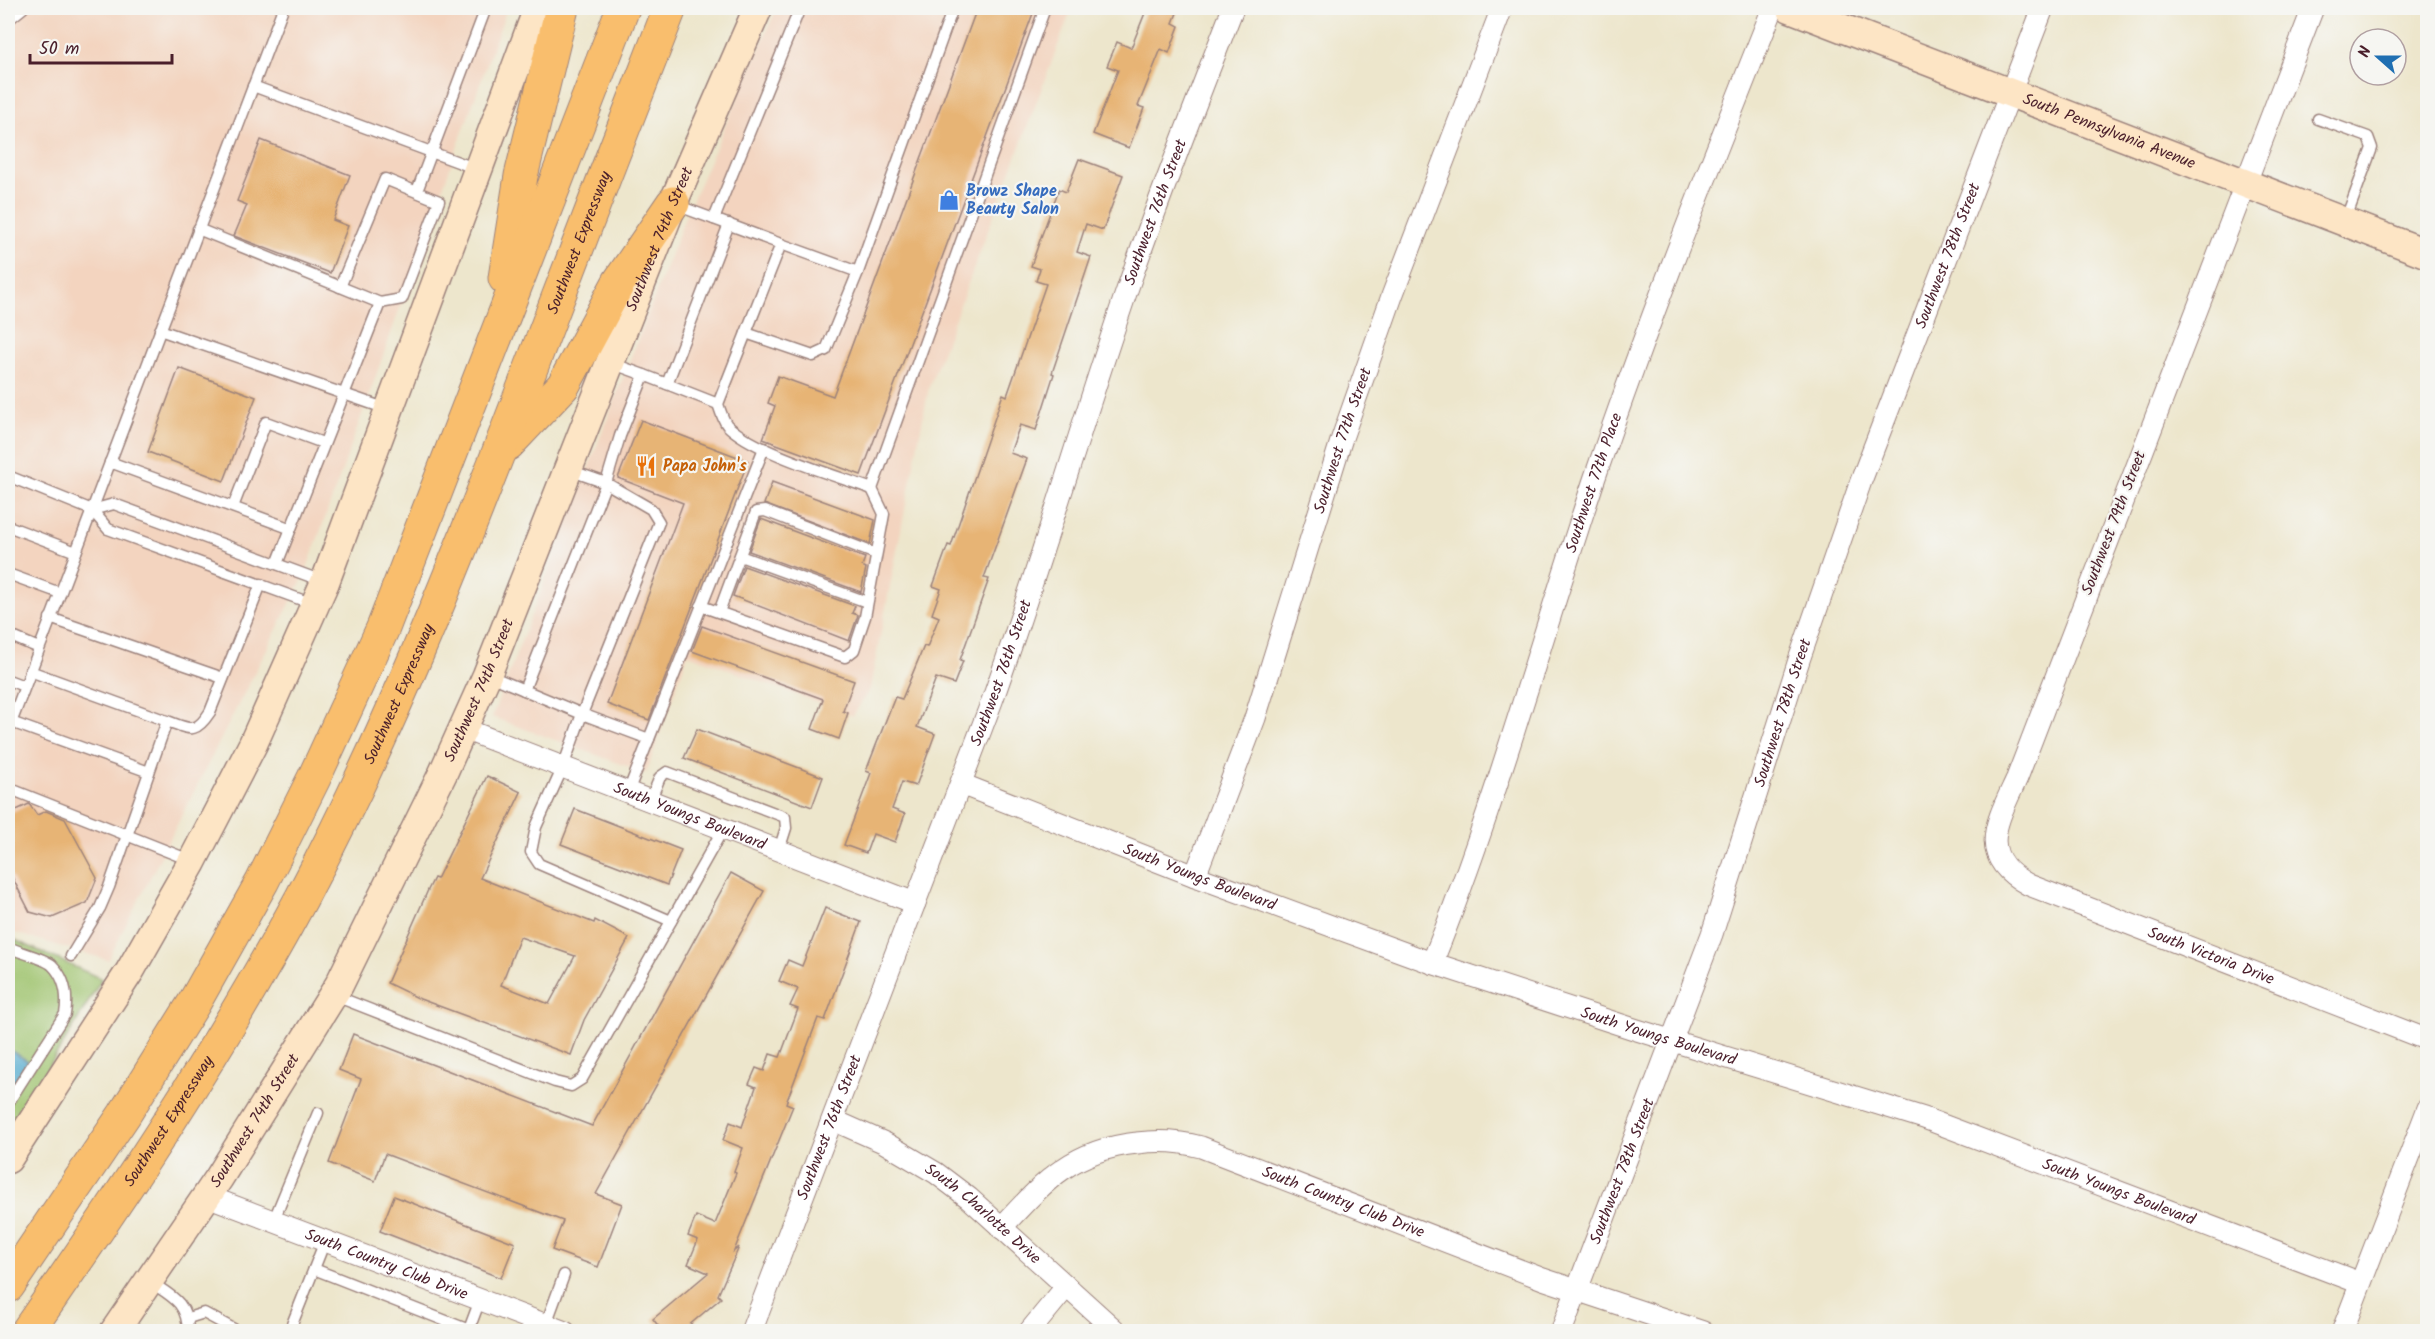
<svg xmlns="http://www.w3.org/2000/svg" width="2435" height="1339" viewBox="0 0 2435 1339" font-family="Kalam,sans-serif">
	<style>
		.built { fill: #f3d4bf }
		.green { fill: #9ec36d; stroke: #74714c; stroke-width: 1.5 }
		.water { fill: #52aacf; stroke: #4e647d; stroke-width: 1.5 }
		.building { fill: #e7b475; fill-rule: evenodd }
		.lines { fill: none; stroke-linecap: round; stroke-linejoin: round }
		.lane-casing { stroke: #9c827c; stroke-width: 13 }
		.street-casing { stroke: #9c827c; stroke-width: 23 }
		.secondary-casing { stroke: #9c827c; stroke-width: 31 }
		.highway-casing { stroke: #9c827c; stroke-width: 35 }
		.lane { stroke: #fff; stroke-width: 10 }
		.street { stroke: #fff; stroke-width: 21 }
		.secondary { stroke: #fde5c5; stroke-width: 28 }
		.highway { stroke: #f9be6d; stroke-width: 33 }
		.labels { text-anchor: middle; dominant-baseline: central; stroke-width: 4.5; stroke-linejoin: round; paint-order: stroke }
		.street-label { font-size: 16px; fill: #4a1f2b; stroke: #f6f6f2 }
		.shop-label { font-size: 16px; font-weight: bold; fill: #366cbe; stroke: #f6f6f2; text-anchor: start }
		.food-label { font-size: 16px; font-weight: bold; fill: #c56008; stroke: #f6f6f2; text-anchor: start }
	</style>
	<rect width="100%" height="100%" fill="#f6f6f2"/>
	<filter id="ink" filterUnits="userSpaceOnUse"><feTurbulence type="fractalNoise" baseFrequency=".0167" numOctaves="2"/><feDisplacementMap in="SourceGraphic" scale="12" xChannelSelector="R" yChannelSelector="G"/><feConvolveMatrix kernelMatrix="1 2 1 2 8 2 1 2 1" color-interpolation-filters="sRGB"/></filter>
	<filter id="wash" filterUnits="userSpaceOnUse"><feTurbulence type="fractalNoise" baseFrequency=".008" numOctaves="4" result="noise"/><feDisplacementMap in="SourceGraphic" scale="24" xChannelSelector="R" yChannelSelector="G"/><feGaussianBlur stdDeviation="1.35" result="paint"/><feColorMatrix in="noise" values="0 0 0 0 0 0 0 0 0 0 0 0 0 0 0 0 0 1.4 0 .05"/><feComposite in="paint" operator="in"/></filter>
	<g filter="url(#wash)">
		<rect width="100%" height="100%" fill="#ede6cc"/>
		<g class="built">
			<polygon points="8,8 507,8 305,574 108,960 8,931"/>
			<polygon points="777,8 1072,8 929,387 870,688 853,716 688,654 646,773 492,717 686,215"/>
		</g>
		<polygon class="green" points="8,937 102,979 41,1080 8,1128"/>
		<polygon class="water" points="8,1049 28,1061 8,1091"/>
		<g id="blocks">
			<g class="building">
				<polygon points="977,8 1035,8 861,475 763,439 775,406 768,403 778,376 833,396"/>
				<polygon points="1147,8 1179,8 1173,23 1179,26 1169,53 1161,49 1138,106 1144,108 1129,148 1093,134 1118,70 1107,66 1117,42 1131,48"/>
				<polygon points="261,140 350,175 333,220 348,226 330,273 234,236 247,205 237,201"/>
				<polygon points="1079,159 1123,175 1103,230 1086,224 1077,252 1091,257 1052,373 1054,374 1036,430 1020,425 1010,453 1027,459 984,578 989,579 960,660 963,661 954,684 936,678 917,727 935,734 916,786 902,782 892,809 905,814 895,842 873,834 866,853 844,845 871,773 866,771 895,697 902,699 924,646 927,647 939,617 932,614 941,589 933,586 948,545 951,546 1003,394 1007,396 1046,284 1036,281 1040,269 1031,266 1041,237 1059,189 1066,192"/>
				<polygon points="179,368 256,397 224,481 148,452"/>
				<polygon points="641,420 748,461 649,720 607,704 683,503 618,478"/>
				<polygon points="772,482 875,520 870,544 764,504"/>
				<polygon points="761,519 865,558 862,566 866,568 861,592 749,551"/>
				<polygon points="744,566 855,606 852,613 858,615 849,641 733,596"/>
				<polygon points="702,626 854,681 843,711 848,713 839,739 812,729 823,699 692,651"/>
				<polygon points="697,729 823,777 812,807 684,758"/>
				<path d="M487 776 521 792 480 878 594 923 595 920 629 938 584 1020 571 1055 420 999 387 983 428 890 434 878 437 879ZM520 937 575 956 549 1004 501 985Z"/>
				<polygon points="29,804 37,815 46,811 65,819 97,878 87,903 52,918 30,912 8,869 8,814"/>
				<polygon points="575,809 681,850 667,885 561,844"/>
				<polygon points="731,873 764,891 596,1194 622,1204 598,1267 552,1250 563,1221 385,1154 375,1181 329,1163 361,1079 339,1070 353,1034 592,1126"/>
				<polygon points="825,908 861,922 825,1020 818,1018 786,1103 793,1106 734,1251 739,1247 718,1295 721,1298 681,1332 663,1332 653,1319 708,1273 688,1264 698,1240 688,1236 696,1216 715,1224 736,1173 734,1172 743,1148 723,1140 730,1122 742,1127 756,1087 749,1084 756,1068 764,1071 770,1054 780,1057 798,1009 790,1006 798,989 779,981 788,960 802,966"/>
				<polygon points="394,1196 515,1243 501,1278 380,1231"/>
			</g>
		</g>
	</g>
	<g filter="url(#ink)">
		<use href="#blocks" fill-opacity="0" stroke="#9c827c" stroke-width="1.5"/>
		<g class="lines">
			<g class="lane-casing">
				<g id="lane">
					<polyline points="8,20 23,8"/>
					<polyline points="253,86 477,169"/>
					<polyline points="2318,119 2368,137 2372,148 2345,221"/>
					<polyline points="417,191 486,8"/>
					<polyline points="714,219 800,8"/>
					<polyline points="198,229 380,303 277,564"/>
					<polyline points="781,244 858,272 953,8"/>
					<polyline points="340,287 385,179 439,201 402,299 380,303"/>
					<polyline points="160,330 387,409"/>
					<polyline points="746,333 813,356 826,350 858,272"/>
					<polyline points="611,363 644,375 620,436 606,483 651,509 659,522 582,714 649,739 628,792"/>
					<polyline points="644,375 718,404 781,244 676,205"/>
					<polyline points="667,384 729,224"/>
					<path d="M718 404C720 410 723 420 727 425 754 452 834 475 872 489L1045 8"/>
					<polyline points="110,462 289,528"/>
					<polyline points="8,476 92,510"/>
					<polyline points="233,507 266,422 323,443"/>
					<polyline points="8,526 76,552"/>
					<polyline points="740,556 867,602"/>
					<polyline points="8,574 60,593"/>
					<polyline points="313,604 108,529 92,510 114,504 325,582"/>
					<polyline points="701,606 845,657 854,650 865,617 884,514 872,489"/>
					<polyline points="719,612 756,512 765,511 876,554"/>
					<polyline points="50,618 223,678"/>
					<polyline points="8,635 39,648"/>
					<polyline points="30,671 167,721"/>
					<polyline points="488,675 582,714 563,767 536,827 531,852 539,864 671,921"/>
					<polyline points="8,680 24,686"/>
					<polyline points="524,690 606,483 569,470"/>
					<polyline points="11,722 149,772"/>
					<polyline points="8,731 283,8"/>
					<polyline points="649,739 764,448"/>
					<polyline points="8,788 192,861"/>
					<polyline points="650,801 660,777 667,772 785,817 786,828 779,850"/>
					<path d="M8 947C18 952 44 958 52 965 65 978 68 996 65 1014L8 1103"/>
					<path d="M71 956 100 908 109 887 167 721C190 729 195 735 210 712L261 584"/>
					<polyline points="333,995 555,1082 571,1086 582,1079 723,829"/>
					<polyline points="273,1222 318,1113"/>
					<polyline points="314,1269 469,1330"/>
					<path d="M149 1281C171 1296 188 1302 188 1332"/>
					<polyline points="188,1318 204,1313 239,1332"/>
					<polyline points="546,1324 564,1275"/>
					<polyline points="289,1332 325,1241"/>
					<polyline points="468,1332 480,1300"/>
				</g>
			</g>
			<g class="street-casing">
				<g id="street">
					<path id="s1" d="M2313 8 2017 778C1997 822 1975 856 2029 885L2428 1040"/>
					<path id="s2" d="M464 729 915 903"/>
					<path id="s3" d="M961 784 1195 876 1432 963 1637 1030 1924 1118 2360 1283"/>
					<path id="s4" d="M1195 876 1255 718 1342 438 1392 296 1502 8"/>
					<path id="s5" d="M1432 963C1496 805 1540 641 1594 480 1648 321 1711 163 1773 8"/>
					<path id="s6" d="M833 1120 885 1143 936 1173 969 1198 1117 1332"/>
					<path id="s7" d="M207 1196 565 1332"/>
					<path id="s8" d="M1001 1228C1044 1182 1071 1150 1137 1143 1159 1140 1179 1141 1201 1147L1543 1279 1703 1332"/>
					<path id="s9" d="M751 1332 992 701C1040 567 1079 431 1125 296 1158 199 1196 103 1233 8"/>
					<polyline points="1029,1332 1066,1287"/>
					<path id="s10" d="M1561 1332 1712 934 1799 660 1861 481 2043 8"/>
					<polyline points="2342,1332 2428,1108"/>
				</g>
			</g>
			<g class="secondary-casing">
				<g id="secondary">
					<path id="s11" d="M1790 8 2428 254"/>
					<polyline points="8,1159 130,971 192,862 253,744 325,582 538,8"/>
					<path id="s12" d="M114 1332 219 1178 339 985 443 773 487 675 673 203 758 8"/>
				</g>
			</g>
			<g class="highway-casing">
				<g id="highway">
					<polyline points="505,278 521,176 562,8"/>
					<polyline points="508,444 563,386 619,282 673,203"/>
					<polyline points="8,1286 124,1115 194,1003 262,882 314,778 383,628 623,8"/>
					<path id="s13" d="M27 1332C126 1190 219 1051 301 899 386 739 453 571 518 402 568 271 619 139 670 8"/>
				</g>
			</g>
			<use href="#lane" class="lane"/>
			<use href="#street" class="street"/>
			<use href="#secondary" class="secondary"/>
			<use href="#highway" class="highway"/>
		</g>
	</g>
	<defs>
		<g id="shop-bare" transform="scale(1.62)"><path d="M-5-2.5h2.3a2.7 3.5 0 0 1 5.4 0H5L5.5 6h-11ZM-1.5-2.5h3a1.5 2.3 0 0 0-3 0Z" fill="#3f7fe0" stroke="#f6f6f2" stroke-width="2.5" paint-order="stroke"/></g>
		<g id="restaurant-bare" transform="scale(1.62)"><path d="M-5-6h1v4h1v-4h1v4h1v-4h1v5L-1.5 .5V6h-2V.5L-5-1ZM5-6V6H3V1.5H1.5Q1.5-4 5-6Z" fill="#e8710a" stroke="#f6f6f2" stroke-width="2.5" paint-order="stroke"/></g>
	</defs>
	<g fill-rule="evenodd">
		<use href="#shop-bare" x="949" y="200"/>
		<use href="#restaurant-bare" x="646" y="466"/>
	</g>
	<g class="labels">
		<g class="street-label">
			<text stroke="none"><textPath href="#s11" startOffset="342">South Pennsylvania Avenue</textPath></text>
			<text stroke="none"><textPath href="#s9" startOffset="1191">Southwest 76th Street</textPath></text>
			<text stroke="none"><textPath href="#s12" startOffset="1226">Southwest 74th Street</textPath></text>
			<text stroke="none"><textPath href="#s13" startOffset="1226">Southwest Expressway</textPath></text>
			<text stroke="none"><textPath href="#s10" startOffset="1144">Southwest 78th Street</textPath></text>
			<text stroke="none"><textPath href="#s4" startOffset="460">Southwest 77th Street</textPath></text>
			<text stroke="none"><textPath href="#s5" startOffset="507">Southwest 77th Place</textPath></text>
			<text transform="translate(2114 523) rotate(-69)">Southwest 79th Street</text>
			<text stroke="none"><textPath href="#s9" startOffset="705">Southwest 76th Street</textPath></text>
			<text stroke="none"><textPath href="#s12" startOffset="740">Southwest 74th Street</textPath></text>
			<text stroke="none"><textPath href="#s13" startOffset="740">Southwest Expressway</textPath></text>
			<text stroke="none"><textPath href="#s10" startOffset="658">Southwest 78th Street</textPath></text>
			<text stroke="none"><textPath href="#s2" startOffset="242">South Youngs Boulevard</textPath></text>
			<text stroke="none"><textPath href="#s3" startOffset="256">South Youngs Boulevard</textPath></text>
			<text stroke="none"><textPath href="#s1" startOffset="1146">South Victoria Drive</textPath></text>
			<text stroke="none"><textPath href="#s3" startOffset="742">South Youngs Boulevard</textPath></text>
			<text stroke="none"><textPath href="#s12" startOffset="254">Southwest 74th Street</textPath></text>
			<text stroke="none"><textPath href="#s13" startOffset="254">Southwest Expressway</textPath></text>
			<text stroke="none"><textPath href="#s9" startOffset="219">Southwest 76th Street</textPath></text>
			<text stroke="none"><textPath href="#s10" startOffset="172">Southwest 78th Street</textPath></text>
			<text stroke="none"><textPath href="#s3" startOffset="1228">South Youngs Boulevard</textPath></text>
			<text stroke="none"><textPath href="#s8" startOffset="382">South Country Club Drive</textPath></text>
			<text stroke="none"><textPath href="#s6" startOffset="178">South Charlotte Drive</textPath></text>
			<text stroke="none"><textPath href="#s7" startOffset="192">South Country Club Drive</textPath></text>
		</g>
		<g class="shop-label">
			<text x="966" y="191">Browz Shape<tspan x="966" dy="18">Beauty Salon</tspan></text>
		</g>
		<g class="food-label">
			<text x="663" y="466">Papa John's</text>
		</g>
	</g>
	<rect width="2435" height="1339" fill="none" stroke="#f6f6f2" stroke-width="30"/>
	<g transform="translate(2378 57) rotate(291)"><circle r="28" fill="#f6f6f2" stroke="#b1a0a2" stroke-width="1.5"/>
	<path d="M0-4.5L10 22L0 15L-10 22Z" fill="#1f6fb2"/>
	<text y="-9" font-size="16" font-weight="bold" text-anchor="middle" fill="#4a1f2b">N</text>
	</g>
	<path d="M30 54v9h142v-9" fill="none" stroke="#4a1f2b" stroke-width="3"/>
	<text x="39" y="54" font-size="18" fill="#4a1f2b" stroke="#f6f6f2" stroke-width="4.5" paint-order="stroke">50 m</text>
</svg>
